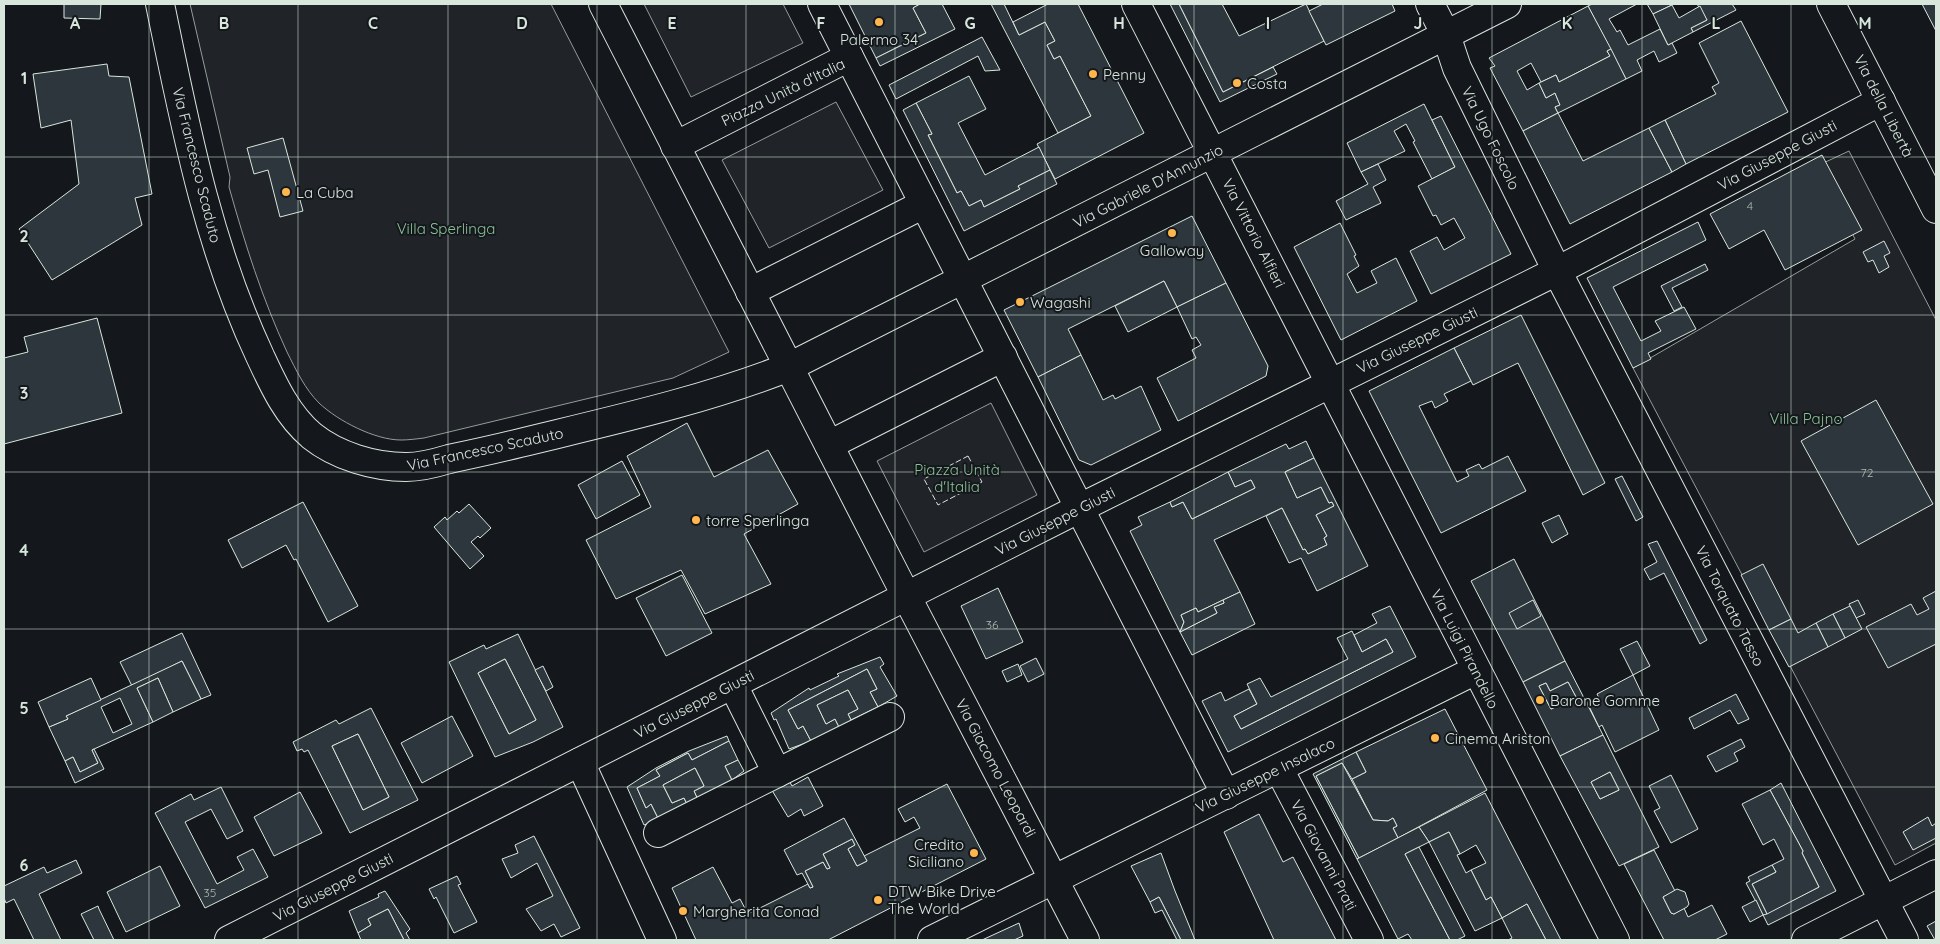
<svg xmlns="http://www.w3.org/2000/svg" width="1940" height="944" viewBox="0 0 1940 944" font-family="Quicksand,sans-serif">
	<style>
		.green { fill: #202428; stroke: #939e99 }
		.building { fill: #2c363c; stroke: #d8e6dc; fill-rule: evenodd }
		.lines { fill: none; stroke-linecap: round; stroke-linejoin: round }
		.minor-casing { stroke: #d8e6dc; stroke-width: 30 }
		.minor { stroke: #14181c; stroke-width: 28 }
		.fence { stroke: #d8e6dc; stroke-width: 1; stroke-dasharray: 6 2.5; stroke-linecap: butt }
		.grid { fill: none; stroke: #d8e6dc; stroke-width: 1; stroke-opacity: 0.55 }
		.poi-dot { fill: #ffb74d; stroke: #14181c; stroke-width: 2 }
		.labels { text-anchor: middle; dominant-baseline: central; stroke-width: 4; stroke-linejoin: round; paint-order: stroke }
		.number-label { font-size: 12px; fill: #adbab4 }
		.poi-label { font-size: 15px; fill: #d8e6dc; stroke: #14181c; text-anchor: start }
		.street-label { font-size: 15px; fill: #d8e6dc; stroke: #14181c }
		.park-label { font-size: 15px; fill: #8ac095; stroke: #14181c }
		.grid-label { font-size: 16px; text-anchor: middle; font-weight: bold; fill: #d8e6dc; stroke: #14181c; stroke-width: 4; stroke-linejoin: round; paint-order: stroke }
	</style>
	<rect width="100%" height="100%" fill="#14181c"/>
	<g class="green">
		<path d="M190 4H551L729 352 673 378 424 438C416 439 408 440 401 440 375 440 338 421 319 403 305 389 296 370 287 352 262 298 245 244 229 187L230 177Z"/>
		<polygon points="644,4 783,4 803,43 691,97"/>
		<polygon points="836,102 883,190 769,248 722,160"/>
		<polygon points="1849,151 1936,320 1936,843 1895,865 1633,368 1855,239 1817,166"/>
		<polygon points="991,403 1037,495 924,552 877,461"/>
	</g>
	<g class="building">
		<polygon points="64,4 101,4 100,19 64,18"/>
		<polygon points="849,4 920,4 913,8 926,33 876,58"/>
		<polygon points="920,4 942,4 955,29 880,66 876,58 926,33 913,8"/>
		<polygon points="991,4 1004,4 1019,35 1045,22 1055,41 1047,45 1054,59 1060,56 1091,116 1058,133"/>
		<polygon points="1048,4 1078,4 1144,133 1055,179 1037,144 1091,116 1060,56 1054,59 1047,45 1055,41 1045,22 1019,35 1013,22"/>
		<polygon points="1170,4 1179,4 1223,92 1273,67 1277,74 1220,102"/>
		<polygon points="1179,4 1222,4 1239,36 1306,4 1324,41 1223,92"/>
		<polygon points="1323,4 1392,4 1395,11 1326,45 1309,11"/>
		<polygon points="1592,4 1637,4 1609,19 1617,32 1620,30 1628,45 1660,29 1668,45 1672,43 1677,53 1659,62 1654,51 1637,60 1642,71 1626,79 1588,6"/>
		<polygon points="1647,4 1674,4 1653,14"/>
		<polygon points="1697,4 1732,4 1736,10 1693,32 1691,28 1707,20"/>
		<polygon points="1922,4 1936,4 1936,31"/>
		<polygon points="1672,5 1679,18 1700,6 1707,20 1691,28 1693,32 1668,45 1653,14"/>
		<polygon points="1588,6 1611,49 1607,51 1610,56 1559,82 1556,75 1541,82 1531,63 1517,71 1527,90 1539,83 1546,98 1555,93 1560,105 1555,107 1558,113 1523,131 1490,68 1495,66 1489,58"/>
		<polygon points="1741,21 1788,112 1686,164 1665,120 1716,94 1712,87 1719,83 1699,43"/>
		<polygon points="982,37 1000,70 985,71 978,56 896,99 889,85"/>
		<polygon points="1611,49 1626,79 1558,113 1555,107 1560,105 1555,93 1546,98 1539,83 1556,75 1559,82 1610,56 1607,51"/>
		<polygon points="107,64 109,76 129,77 152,194 135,198 142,225 52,280 19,229 79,184 71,120 41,128 33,74"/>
		<polygon points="969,76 986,109 958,123 985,175 1039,147 1050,170 1018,186 1020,189 984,207 981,200 969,206 961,191 957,193 928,135 932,134 916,103"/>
		<polygon points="916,103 932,134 928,135 957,193 961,191 969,206 981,200 984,207 1020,189 1018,186 1050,170 1057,184 964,231 903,110"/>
		<polygon points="1424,104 1455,167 1432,179 1413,142 1415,141 1406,124 1394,131 1405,151 1361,172 1347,143"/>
		<polygon points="1558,113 1583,161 1649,128 1672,172 1570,224 1523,131"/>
		<polygon points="1441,116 1511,254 1431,294 1410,251 1437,237 1444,250 1465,238 1454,218 1441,225 1436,215 1433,216 1418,186 1455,167 1432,120"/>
		<polygon points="1665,120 1686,164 1672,172 1649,128"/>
		<polygon points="283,138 303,211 280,217 268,170 254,174 247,148"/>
		<polygon points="1822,155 1862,230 1785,270 1764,230 1729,249 1710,214"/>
		<polygon points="1378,164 1386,180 1373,187 1381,203 1346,220 1336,201 1368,184 1361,172"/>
		<polygon points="1192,216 1226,283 1177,307 1164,281 1068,329 1081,355 1038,377 1004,310"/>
		<polygon points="1698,222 1706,240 1613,287 1641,341 1661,331 1655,321 1684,307 1696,329 1648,353 1651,359 1633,368 1587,278"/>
		<polygon points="1340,223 1356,255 1354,256 1359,266 1347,274 1357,293 1377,283 1371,271 1396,258 1417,301 1341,340 1294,247"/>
		<polygon points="1884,241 1890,253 1884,256 1889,267 1879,273 1873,260 1868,262 1863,252"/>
		<polygon points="1705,264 1708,270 1672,288 1682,307 1674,311 1661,286"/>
		<polygon points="1164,281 1177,307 1128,332 1115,306"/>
		<polygon points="1226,283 1268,366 1266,376 1178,421 1157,378 1196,358 1192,350 1201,345 1196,337 1192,339 1177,307"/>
		<polygon points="1521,315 1605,483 1583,495 1518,363 1473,385 1454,348"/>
		<polygon points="97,318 122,413 4,444 4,358 28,352 24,337"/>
		<polygon points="1454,348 1471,381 1444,394 1448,401 1435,408 1432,401 1419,406 1457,482 1469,476 1466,470 1479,464 1482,469 1508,456 1526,491 1441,533 1369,391"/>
		<polygon points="1081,355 1103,400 1113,395 1115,399 1141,386 1161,430 1091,465 1079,460 1038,377"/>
		<polygon points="1876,400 1933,504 1858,545 1801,441"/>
		<polygon points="687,423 714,477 768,450 798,504 744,534 771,584 705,614 681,570 616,599 586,540 651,507 627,456"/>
		<polygon points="1306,441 1314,458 1285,472 1297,498 1321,487 1329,503 1332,502 1334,506 1316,515 1327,536 1324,538 1327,545 1308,554 1305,549 1303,550 1282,508 1214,540 1240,592 1198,612 1196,608 1181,615 1184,622 1180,632 1130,531 1142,525 1138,517 1170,502 1172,507 1183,502 1192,519 1255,488 1251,480 1235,487 1228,472 1286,444 1289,449"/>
		<polygon points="1314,458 1368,566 1317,591 1301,558 1289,563 1266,516 1282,508 1303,550 1305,549 1308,554 1327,545 1324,538 1327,536 1316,515 1334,506 1332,502 1329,503 1321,487 1297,498 1285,472"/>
		<polygon points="622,461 640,495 596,519 578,485"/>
		<polygon points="1228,472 1235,487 1251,480 1255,488 1192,519 1183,502 1172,507 1170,502"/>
		<polygon points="1622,476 1643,517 1636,521 1615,479"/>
		<polygon points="303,502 358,606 328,622 296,559 294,560 286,545 242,568 228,540"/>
		<polygon points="469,504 491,528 480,538 478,536 471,542 484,556 470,569 434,527 445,517 447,520 457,511 459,513"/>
		<polygon points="1559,515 1568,534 1552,543 1542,523"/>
		<polygon points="1657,541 1707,640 1700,644 1664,573 1650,580 1644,569 1657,562 1648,544"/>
		<polygon points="1514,559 1565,661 1523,682 1471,581"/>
		<polygon points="1763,564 1791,619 1769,630 1741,575"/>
		<polygon points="682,575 712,633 666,656 636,598"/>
		<polygon points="998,588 1023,642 986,659 961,606"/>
		<polygon points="1936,591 1936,644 1888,668 1866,627 1911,604 1917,615 1929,609 1923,598"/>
		<polygon points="1240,592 1255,624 1192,655 1180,632 1217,613 1214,607 1224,603 1223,600"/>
		<polygon points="1223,600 1224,603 1214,607 1217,613 1180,632 1184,622 1181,615 1196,608 1198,612"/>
		<polygon points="1533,600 1541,616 1517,629 1509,613"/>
		<polygon points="1858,600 1865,614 1856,618 1849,604"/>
		<polygon points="1390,606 1416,657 1228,752 1202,701 1221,692 1225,701 1249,689 1257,704 1234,716 1241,729 1393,652 1386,639 1362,652 1354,635 1377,623 1372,614"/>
		<polygon points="1850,606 1862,629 1845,638 1833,614"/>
		<polygon points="1833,614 1845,638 1828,647 1816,623"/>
		<polygon points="1791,619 1798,633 1816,623 1828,647 1789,667 1769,630"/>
		<polygon points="1352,631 1362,652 1386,639 1393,652 1241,729 1234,716 1257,704 1247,684 1260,678 1271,697 1348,659 1337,638"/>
		<polygon points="182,633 211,695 201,699 182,661 132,686 120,662"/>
		<path d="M518 634 563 727 533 742 495 757 449 662 484 645 486 649ZM505 659 536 720 509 734 478 673Z"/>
		<polygon points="1637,641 1650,666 1633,675 1620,649"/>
		<polygon points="880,657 884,664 880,667 897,696 878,707 870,692 877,689 867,669 788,710 798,729 803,726 811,741 789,749 776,719 774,720 771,713 809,688 810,690 839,676 837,674"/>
		<polygon points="1036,658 1044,674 1028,682 1020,666"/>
		<polygon points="505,659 536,720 509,734 478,673"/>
		<path d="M182 661 201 699 173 712 158 678 137 688 153 722 92 750 98 763 80 772 73 757 65 761 49 727 68 719 66 716ZM120 698 132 724 113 733 101 707Z"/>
		<path d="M1565 661 1603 735 1560 756 1523 682ZM1568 682 1576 697 1551 709 1539 686 1546 683 1550 691Z"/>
		<polygon points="1018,664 1022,675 1007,682 1002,671"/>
		<polygon points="543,666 553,687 546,691 535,670"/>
		<polygon points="867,669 877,689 870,692 878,707 851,720 848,714 858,709 848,690 817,705 826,724 835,719 839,727 811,741 803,726 798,729 788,710"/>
		<polygon points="1633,675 1659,730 1615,752 1602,725 1599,727 1586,700 1590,699 1592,704 1600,700 1597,694"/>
		<polygon points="91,678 101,700 66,716 68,719 49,727 38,702"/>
		<polygon points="158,678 173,712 153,722 137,688"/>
		<polygon points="1568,682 1576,697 1551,709 1539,686 1546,683 1550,691"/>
		<polygon points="848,690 858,709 848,714 852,722 840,729 835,719 826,724 817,705"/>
		<polygon points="1736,694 1749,719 1738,724 1730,710 1694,729 1689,718"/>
		<path d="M371 708 418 800 350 833 308 750 304 752 302 749 297 751 293 742 336 720 339 724ZM358 734 389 797 363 810 332 746Z"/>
		<polygon points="1445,709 1487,790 1398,838 1393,828 1397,826 1393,818 1388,821 1373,820 1352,779 1366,772 1356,752"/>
		<polygon points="452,716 473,756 422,783 401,743"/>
		<polygon points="358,734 389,797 363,810 332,746"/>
		<path d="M1603 735 1659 847 1619 866 1560 756ZM1610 772 1619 790 1600 799 1591 782Z"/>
		<polygon points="727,736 729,741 692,760 688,753 656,770 660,776 637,788 646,808 651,804 658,818 671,815 644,825 627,787 656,768 689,751"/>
		<polygon points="1741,739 1745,747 1734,753 1738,761 1716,772 1707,756"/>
		<polygon points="729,741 738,760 725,766 732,780 698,800 694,791 704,786 695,768 663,785 672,803 684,798 688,806 658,818 651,804 646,808 637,788 660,776 656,770 688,753 692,760"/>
		<polygon points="94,749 104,769 75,783 65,761 73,757 80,772 98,763 92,750"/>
		<polygon points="1356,752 1366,772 1352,779 1342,763 1316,776 1359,858 1357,859 1313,774"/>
		<polygon points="738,760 744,771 732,780 725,766"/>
		<polygon points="1342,763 1373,820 1388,821 1393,818 1397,826 1393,828 1398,838 1359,858 1316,776"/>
		<polygon points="695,768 704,786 694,791 698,800 688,806 684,798 672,803 663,785"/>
		<polygon points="1610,772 1619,790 1600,799 1591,782"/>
		<polygon points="1671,775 1698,829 1671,843 1654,811 1660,808 1649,786"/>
		<polygon points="787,777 792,786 808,777 823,806 804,816 801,809 788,817 770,787"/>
		<polygon points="1781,783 1836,891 1768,925 1763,915 1819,887 1802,853 1803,851 1770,790"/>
		<polygon points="947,784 986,859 828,940 696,940 672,888 713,867 732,903 740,899 748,914 808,884 810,888 813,887 805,871 823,862 827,869 830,868 823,854 852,839 855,845 848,849 857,866 867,861 864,856 920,828 914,817 905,822 898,809"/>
		<polygon points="221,787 243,831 227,839 211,809 185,822 217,884 244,870 237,857 253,849 268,877 205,908 155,813 191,794 194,800"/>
		<polygon points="1770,790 1803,851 1802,853 1819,887 1767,914 1752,884 1776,872 1772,865 1784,859 1774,839 1763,845 1742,804"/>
		<polygon points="300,792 322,833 274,856 254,817"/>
		<polygon points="1485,793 1561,940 1546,940 1527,904 1502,918 1491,897 1486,900 1471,870 1486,863 1476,845 1460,854 1449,832 1429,842 1419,827"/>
		<polygon points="1259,814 1283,862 1293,857 1336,940 1274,940 1224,832"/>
		<polygon points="1928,817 1932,826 1936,823 1936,838 1913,850 1903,832"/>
		<polygon points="844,818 867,861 857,866 848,849 855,845 852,839 823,854 830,868 827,869 823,862 805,871 813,887 810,888 802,873 797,875 784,850"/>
		<polygon points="1419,827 1429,842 1405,854 1450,940 1412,940 1408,934 1398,939 1357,859"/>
		<polygon points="1449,832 1460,854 1457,855 1466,873 1471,870 1486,900 1491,897 1502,918 1475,931 1429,842"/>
		<polygon points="534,836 580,928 561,937 554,924 541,931 526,909 553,896 537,863 511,878 502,859 518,853 515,845"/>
		<polygon points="1419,847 1465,936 1457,940 1450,940 1405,854"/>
		<polygon points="1654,850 1675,891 1663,897 1671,913 1674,914 1684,908 1688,917 1712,905 1727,934 1715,940 1664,940 1624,864"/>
		<polygon points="1161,853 1175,891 1195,940 1181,940 1159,897 1150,902 1131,866"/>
		<polygon points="76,860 82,873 39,894 61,940 34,940 14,899 6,903 4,898 4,886 44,867 47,873"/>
		<polygon points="1772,865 1776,872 1752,884 1767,914 1763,915 1746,883 1750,881 1748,877"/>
		<polygon points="160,866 180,906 126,932 107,892"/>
		<polygon points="457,876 461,884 458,885 477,922 454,933 436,897 434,899 429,889"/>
		<polygon points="1677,889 1685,892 1689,904 1687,907 1674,914 1671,913 1663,897"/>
		<polygon points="385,891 410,929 406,933 410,940 404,940 388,909 368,919 371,925 358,933 349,911 379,897 378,894"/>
		<polygon points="1159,897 1181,940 1177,940 1162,910 1155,913 1150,902"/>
		<polygon points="1756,900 1763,915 1750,922 1742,907"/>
		<polygon points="1527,904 1546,940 1508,940 1512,938 1502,918"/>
		<polygon points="98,906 99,909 114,940 94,940 81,914"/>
		<polygon points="388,909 404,940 361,940 358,933 371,925 368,919"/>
		<polygon points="1936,921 1936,940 1935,940 1927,926"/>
		<polygon points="1019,923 1023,936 1014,940 982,940"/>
	</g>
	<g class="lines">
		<g class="minor-casing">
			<g id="minor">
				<path d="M160 4C185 125 207 243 260 356 273 384 287 415 312 436 337 456 374 467 406 467 420 467 436 463 449 459 473 454 496 449 520 443 610 421 702 401 789 367L1507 4"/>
				<polyline points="603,4 897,578 1085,940"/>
				<polyline points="822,4 1226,795"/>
				<polyline points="1136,4 1615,940"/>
				<polyline points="1430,4 1446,35 1457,68 1557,271 1904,940"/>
				<polyline points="1831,4 1936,209"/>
				<polyline points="675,146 849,57"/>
				<polyline points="750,292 924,204"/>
				<polyline points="829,445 1003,357"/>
				<polyline points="580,762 662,940"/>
				<polyline points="1279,769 1369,940"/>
				<polyline points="777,773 890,717"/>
				<polyline points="658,833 777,773 733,685"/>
				<polyline points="229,940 1080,508 1557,271 1881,101"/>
				<polyline points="932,940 1476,670"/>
				<polyline points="1806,940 1936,874"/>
			</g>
		</g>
		<use href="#minor" class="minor"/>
		<polygon class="fence" points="968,456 982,482 938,505 924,479"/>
	</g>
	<path class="grid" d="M149 4V940M298 4V940M448 4V940M597 4V940M746 4V940M895 4V940M1045 4V940M1194 4V940M1343 4V940M1492 4V940M1642 4V940M1791 4V940M4 157H1936M4 315H1936M4 472H1936M4 629H1936M4 787H1936"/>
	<g class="poi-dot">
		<circle cx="879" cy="22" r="5"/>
		<circle cx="1093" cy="74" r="5"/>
		<circle cx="1237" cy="83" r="5"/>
		<circle cx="286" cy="192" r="5"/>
		<circle cx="1172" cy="233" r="5"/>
		<circle cx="1020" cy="302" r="5"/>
		<circle cx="696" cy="520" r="5"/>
		<circle cx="1540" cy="700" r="5"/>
		<circle cx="1435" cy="738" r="5"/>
		<circle cx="974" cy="853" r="5"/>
		<circle cx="878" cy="900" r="5"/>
		<circle cx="683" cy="911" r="5"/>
	</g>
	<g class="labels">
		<g class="number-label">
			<text x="1750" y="205">4</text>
			<text x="1867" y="472">72</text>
			<text x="992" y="624">36</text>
			<text x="210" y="892">35</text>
		</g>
		<g class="poi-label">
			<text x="879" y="39" text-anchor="middle">Palermo 34</text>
			<text x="1103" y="74">Penny</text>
			<text x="1247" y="83">Costa</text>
			<text x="296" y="192">La Cuba</text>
			<text x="1172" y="250" text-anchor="middle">Galloway</text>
			<text x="1030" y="302">Wagashi</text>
			<text x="706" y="520">torre Sperlinga</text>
			<text x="1550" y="700">Barone Gomme</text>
			<text x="1445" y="738">Cinema Ariston</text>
			<text x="964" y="844" text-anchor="end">Credito<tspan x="964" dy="17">Siciliano</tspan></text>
			<text x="888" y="891">DTW Bike Drive<tspan x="888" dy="17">The World</tspan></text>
			<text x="693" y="911">Margherita Conad</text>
		</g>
		<g class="street-label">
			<text transform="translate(783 92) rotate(-26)">Piazza Unità d'Italia</text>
			<text transform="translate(1884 106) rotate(63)">Via della Libertà</text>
			<text transform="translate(1491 138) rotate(64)">Via Ugo Foscolo</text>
			<text transform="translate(1777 155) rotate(-28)">Via Giuseppe Giusti</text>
			<text transform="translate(197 165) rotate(76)">Via Francesco Scaduto</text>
			<text transform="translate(1148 186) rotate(-27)">Via Gabriele D'Annunzio</text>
			<text transform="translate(1254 233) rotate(63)">Via Vittorio Alfieri</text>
			<text transform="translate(1417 340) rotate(-26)">Via Giuseppe Giusti</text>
			<text transform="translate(485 449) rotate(-12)">Via Francesco Scaduto</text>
			<text transform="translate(1055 521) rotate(-27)">Via Giuseppe Giusti</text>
			<text transform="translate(1730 606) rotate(63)">Via Torquato Tasso</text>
			<text transform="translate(1465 649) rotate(63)">Via Luigi Pirandello</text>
			<text transform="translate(694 704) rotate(-27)">Via Giuseppe Giusti</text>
			<text transform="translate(996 768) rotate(62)">Via Giacomo Leopardi</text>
			<text transform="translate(1265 775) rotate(-26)">Via Giuseppe Insalaco</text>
			<text transform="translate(1324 855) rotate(62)">Via Giovanni Prati</text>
			<text transform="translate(333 887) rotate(-27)">Via Giuseppe Giusti</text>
		</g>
		<g class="park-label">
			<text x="446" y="228">Villa Sperlinga</text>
			<text x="1806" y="418">Villa Pajno</text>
			<text x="957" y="469">Piazza Unità<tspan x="957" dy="17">d'Italia</tspan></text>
		</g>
	</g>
	<g class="grid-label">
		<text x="75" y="29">A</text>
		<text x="224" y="29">B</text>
		<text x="373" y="29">C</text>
		<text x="522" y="29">D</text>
		<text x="672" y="29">E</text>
		<text x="821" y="29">F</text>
		<text x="970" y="29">G</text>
		<text x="1119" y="29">H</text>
		<text x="1268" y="29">I</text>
		<text x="1418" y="29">J</text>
		<text x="1567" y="29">K</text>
		<text x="1716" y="29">L</text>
		<text x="1865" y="29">M</text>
		<text x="24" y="84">1</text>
		<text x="24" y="242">2</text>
		<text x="24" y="399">3</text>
		<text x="24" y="556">4</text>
		<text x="24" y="714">5</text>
		<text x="24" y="871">6</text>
	</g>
	<rect width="1940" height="944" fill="none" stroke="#d8e6dc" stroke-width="10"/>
</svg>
